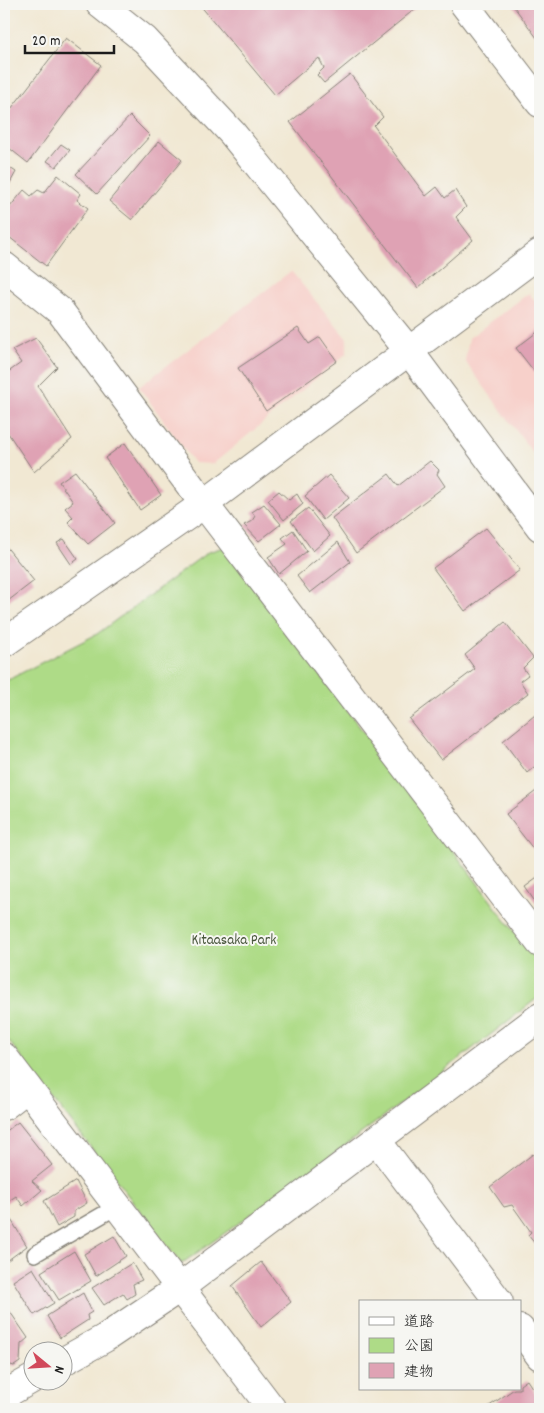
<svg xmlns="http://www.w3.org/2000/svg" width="544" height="1413" viewBox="0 0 544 1413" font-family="Dekko,'Klee One',sans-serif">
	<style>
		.built { fill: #f7d0ca }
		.green { fill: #aedb87; stroke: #657c52 }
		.building { fill: #dfa2b4 }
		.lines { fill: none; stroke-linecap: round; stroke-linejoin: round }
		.service-casing { stroke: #868278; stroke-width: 18 }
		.minor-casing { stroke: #868278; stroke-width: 30 }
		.tertiary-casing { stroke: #868278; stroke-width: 30 }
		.service { stroke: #fff; stroke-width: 15 }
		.minor { stroke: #fff; stroke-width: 28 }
		.tertiary { stroke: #fff; stroke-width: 28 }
		.labels { text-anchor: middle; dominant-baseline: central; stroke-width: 4; stroke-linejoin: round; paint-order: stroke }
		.park-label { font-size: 15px; fill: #48553c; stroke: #f6f6f2 }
	</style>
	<rect width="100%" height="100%" fill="#f6f6f2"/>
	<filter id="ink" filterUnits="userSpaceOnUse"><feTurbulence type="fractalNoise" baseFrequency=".02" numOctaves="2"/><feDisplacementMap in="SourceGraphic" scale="10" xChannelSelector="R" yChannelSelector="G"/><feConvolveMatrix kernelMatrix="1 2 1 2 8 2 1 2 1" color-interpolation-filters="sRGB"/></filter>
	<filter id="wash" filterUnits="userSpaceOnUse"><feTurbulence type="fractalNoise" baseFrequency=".0096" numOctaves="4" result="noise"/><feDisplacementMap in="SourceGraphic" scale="20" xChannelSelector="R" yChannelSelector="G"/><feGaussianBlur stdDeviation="1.12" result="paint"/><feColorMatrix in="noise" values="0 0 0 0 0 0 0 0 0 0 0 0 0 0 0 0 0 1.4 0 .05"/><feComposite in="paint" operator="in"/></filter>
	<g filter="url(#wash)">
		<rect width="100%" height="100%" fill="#f1e8d3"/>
		<g class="built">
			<polygon points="291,271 347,339 347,353 213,464 194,463 139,387"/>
			<polygon points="529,293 540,308 540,463 465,361 469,338"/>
		</g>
		<path class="green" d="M224 547 540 966V996C423 1088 304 1178 181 1264L4 1035V682L97 634 208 552Z"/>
		<g id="blocks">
			<g class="building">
				<polygon points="199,4 421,4 324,83 317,75 324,68 319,58 275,95"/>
				<polygon points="512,4 540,4 540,36 537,38"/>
				<polygon points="66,38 101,65 28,163 4,144 4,118"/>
				<polygon points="350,74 383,117 374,126 426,196 437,187 445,198 455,190 466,207 456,217 473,240 418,288 290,122"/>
				<polygon points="130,116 150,136 97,194 76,174"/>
				<polygon points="159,141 182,160 132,220 109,201"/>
				<polygon points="61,144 70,150 56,167 47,161"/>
				<polygon points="4,164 16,172 4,194"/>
				<polygon points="58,175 81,194 77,200 88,208 46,266 4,233 4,214 24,190 31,196 38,190 44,193"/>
				<polygon points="298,328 309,344 320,337 337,361 266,411 238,368"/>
				<polygon points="540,330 540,379 516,348"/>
				<polygon points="36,338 57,367 38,386 72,439 34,472 4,427 4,375 21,363 12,350"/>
				<polygon points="125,443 161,495 140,510 105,458"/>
				<polygon points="430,461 439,470 437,474 445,486 356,553 332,518 389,474 398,486"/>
				<polygon points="75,471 115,523 88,544 68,522 73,517 65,508 73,502 59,482"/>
				<polygon points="329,475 349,498 323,520 305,496"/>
				<polygon points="279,491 289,500 297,494 303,504 284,520 268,500"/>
				<polygon points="264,504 281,524 259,541 244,525 252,521 255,516 252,512"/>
				<polygon points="308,508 330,536 313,551 291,521"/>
				<polygon points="486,528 520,570 465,611 433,568"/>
				<polygon points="293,530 307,551 279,574 268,557 287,544 282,538"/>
				<polygon points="64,539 78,559 71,564 57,543"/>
				<polygon points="338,542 350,562 310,593 297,576"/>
				<polygon points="4,544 34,581 4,604"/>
				<polygon points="505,622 533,658 523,668 528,675 520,681 528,693 441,760 409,719 475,669 465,655"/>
				<polygon points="540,711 540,762 527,773 503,741"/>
				<polygon points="540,788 540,845 534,850 506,814"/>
				<polygon points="540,876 540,909 525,887"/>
				<polygon points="18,1122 52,1165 32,1181 42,1190 23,1206 16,1196 4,1204 4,1133"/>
				<polygon points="533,1154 540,1164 540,1250 528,1235 531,1232 512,1205 504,1207 490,1187"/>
				<polygon points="76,1181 87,1203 74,1211 74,1217 57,1227 44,1201"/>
				<polygon points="10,1218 27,1246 4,1263 4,1222"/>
				<polygon points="114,1236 126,1256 96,1276 84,1254"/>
				<polygon points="74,1251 91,1281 59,1300 41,1272"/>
				<polygon points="261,1262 291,1302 261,1327 232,1286"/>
				<polygon points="132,1263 142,1280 133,1284 135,1294 127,1299 123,1293 104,1305 92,1288"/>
				<polygon points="33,1268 54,1303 34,1315 13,1281"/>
				<polygon points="83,1293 92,1312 87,1315 88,1320 60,1338 47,1316"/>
				<polygon points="4,1303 28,1338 21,1344 20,1362 14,1366 4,1363"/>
				<polygon points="527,1380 540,1400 540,1409 485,1409 514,1389 520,1389 520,1385"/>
			</g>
		</g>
	</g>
	<g filter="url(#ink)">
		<use href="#blocks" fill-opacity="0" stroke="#868278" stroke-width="1"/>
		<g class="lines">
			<g class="service-casing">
				<polyline id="service" points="35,1254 116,1207"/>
			</g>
			<g class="minor-casing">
				<g id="minor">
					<polyline points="464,4 540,103"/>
					<polyline points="4,266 60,311 204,504"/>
					<polyline points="4,1057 272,1409"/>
					<polyline points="4,1106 27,1088"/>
					<polyline points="377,1141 499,1302"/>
					<polyline points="520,1329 540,1356"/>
				</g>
			</g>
			<g class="tertiary-casing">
				<g id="tertiary">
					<polyline points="100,4 145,40 232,133 409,351 540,527"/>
					<polyline points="204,504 540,943"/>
					<polyline points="4,643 204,504 540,253"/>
					<polyline points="62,1362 105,1338 178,1289 540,1017"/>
					<polyline points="4,1395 32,1379"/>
				</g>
			</g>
			<use href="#service" class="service"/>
			<use href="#minor" class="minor"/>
			<use href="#tertiary" class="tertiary"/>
		</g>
	</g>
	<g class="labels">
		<g class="park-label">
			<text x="234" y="941">Kitaasaka Park</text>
		</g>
	</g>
	<rect width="544" height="1413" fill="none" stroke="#f6f6f2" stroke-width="20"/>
	<rect x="359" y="1300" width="162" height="90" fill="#f6f6f2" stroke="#9f9f9c"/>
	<rect x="369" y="1317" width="25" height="8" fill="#ffffff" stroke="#9f9f9c"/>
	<text x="404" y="1326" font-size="15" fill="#1c1c1c">道路</text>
	<rect x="369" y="1338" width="25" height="15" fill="#aedb87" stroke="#9f9f9c"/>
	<text x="404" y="1350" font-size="15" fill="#1c1c1c">公園</text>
	<rect x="369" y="1363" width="25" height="15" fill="#dfa2b4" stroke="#9f9f9c"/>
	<text x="404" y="1376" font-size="15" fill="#1c1c1c">建物</text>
	<g transform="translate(48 1366) rotate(108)"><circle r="24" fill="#f6f6f2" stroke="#9f9f9c"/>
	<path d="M0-4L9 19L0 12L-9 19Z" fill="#d1495b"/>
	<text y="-8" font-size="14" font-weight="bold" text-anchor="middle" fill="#1c1c1c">N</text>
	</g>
	<path d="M25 45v8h89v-8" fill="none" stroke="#1c1c1c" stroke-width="2.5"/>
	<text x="32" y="45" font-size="15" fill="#1c1c1c" stroke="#f6f6f2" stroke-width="4" paint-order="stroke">20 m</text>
</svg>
